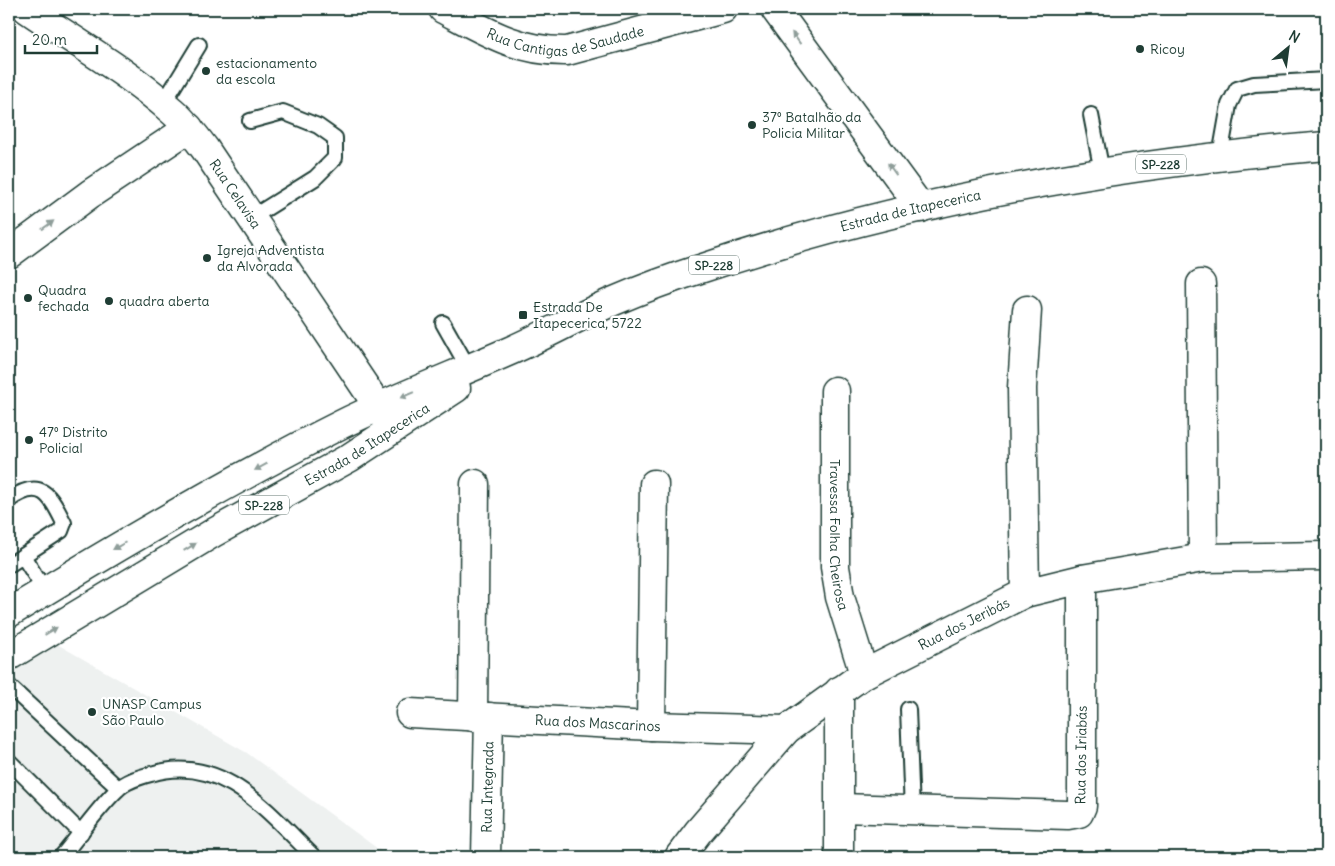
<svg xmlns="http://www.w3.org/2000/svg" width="1335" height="866" viewBox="0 0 1335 866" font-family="Delius,sans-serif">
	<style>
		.built { fill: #eef1f0 }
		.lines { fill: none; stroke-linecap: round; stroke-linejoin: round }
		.lane-casing { stroke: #1f3d34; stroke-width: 18 }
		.street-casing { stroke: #1f3d34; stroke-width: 31 }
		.primary-casing { stroke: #1f3d34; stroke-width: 31 }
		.lane { stroke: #fff; stroke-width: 14 }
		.street { stroke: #fff; stroke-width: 28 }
		.primary { stroke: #fff; stroke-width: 28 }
		.oneway { fill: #8f9e9a }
		.poi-dot { fill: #1f3d34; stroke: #fff; stroke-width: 2 }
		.labels { text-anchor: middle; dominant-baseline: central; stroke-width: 4.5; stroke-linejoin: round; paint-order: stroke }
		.shield { fill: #fff; stroke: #627771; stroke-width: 1 }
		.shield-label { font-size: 12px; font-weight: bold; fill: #1f3d34 }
		.street-label { font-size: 14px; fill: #1f3d34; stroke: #fff }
		.poi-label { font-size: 14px; fill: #1f3d34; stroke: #fff; text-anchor: start }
	</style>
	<rect width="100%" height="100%" fill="#fff"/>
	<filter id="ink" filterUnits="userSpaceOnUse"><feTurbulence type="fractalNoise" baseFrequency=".02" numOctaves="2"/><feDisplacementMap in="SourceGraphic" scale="10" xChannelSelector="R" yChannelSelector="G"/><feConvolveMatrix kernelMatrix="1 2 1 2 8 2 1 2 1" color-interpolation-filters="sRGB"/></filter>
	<g filter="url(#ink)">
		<polygon class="built" points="57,644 247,753 389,857 9,857 9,671"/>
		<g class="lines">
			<g class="lane-casing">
				<g id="lane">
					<polyline points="163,104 199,45"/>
					<polyline points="1091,115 1102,172"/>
					<polyline points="250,121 283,112 318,126 335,138 335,158 315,178 251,218"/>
					<polyline points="1220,156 1229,105 1237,89 1254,84 1326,80"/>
					<polyline points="443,323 469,369"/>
					<path d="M9 500C41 477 50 495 64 523L61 531 9 565"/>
					<polyline points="23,556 45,591"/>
					<polyline points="9,686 118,788"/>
					<polyline points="908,709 912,812"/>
					<polyline points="9,761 81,833"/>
					<path d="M61 857C80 835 96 810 117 790 125 781 140 777 151 774 222 752 269 813 314 857"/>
				</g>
			</g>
			<g class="street-casing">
				<g id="street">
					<path id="s1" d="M27 9C75 42 128 72 172 111 185 122 195 136 205 149L392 427"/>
					<path id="s2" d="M443 9C485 31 518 52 567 51L723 9"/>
					<polyline points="775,9 921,208"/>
					<polyline points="9,254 90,194 189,128"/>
					<polyline points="1201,284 1203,558"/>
					<path id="s3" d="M835 391V567L840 597 864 674"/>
					<polyline points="1025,593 1022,388 1027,310"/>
					<polyline points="839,691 839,857"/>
					<path id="s4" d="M410 713 651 726 786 730"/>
					<polyline points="473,717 475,484"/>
					<polyline points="651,726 654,484"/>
					<polyline points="841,808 1068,815 1079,813 1082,806 1082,579"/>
					<path id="s5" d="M486 857 489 717"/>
					<path id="s6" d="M679 857 698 832 786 730 864 674 1025 593 1082 579 1203 558 1326 556"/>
				</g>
			</g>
			<g class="primary-casing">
				<g id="primary">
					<path id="s7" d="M9 613C118 546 228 481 342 424 397 397 455 375 512 350 546 335 579 316 614 301 642 289 672 278 700 269 902 201 1115 164 1326 146"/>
					<path id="s8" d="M9 656 213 533 349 458 456 388"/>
				</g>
			</g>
			<use href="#lane" class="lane"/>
			<use href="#street" class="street"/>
			<use href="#primary" class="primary"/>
		</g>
		<defs><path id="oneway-solid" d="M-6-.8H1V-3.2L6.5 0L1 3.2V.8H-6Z" transform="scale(1.25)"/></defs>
		<g class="oneway">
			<use href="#oneway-solid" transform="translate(796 38) rotate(-126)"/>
			<use href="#oneway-solid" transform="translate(892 169) rotate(-126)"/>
			<use href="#oneway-solid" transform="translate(48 225) rotate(-36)"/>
			<use href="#oneway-solid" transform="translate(407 395) rotate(157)"/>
			<use href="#oneway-solid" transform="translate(261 467) rotate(152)"/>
			<use href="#oneway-solid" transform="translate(119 546) rotate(150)"/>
			<use href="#oneway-solid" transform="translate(190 547) rotate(-31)"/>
			<use href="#oneway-solid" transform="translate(51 631) rotate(-31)"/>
		</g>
	</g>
	<g class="poi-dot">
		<circle cx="1140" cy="49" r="5"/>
		<circle cx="206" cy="71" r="5"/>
		<circle cx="752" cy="125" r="5"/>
		<circle cx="207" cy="258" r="5"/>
		<circle cx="28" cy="298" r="5"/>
		<circle cx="109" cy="301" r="5"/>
		<rect x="518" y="310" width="10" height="10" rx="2.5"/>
		<circle cx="29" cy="440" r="5"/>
		<circle cx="92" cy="712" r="5"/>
	</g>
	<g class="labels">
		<g class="shield">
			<rect x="1136" y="154.5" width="50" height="19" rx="4"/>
			<rect x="689" y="255.5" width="50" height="19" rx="4"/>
			<rect x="239" y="495.5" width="50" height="19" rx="4"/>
		</g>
		<g class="shield-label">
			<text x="1161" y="164">SP-228</text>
			<text x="714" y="265">SP-228</text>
			<text x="264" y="505">SP-228</text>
		</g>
		<g class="street-label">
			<text stroke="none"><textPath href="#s2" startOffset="131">Rua Cantigas de Saudade</textPath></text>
			<text stroke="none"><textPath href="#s1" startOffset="282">Rua Celavisa</textPath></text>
			<text stroke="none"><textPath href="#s7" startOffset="992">Estrada de Itapecerica</textPath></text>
			<text stroke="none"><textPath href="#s8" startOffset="416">Estrada de Itapecerica</textPath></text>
			<text stroke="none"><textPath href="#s3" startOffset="144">Travessa Folha Cheirosa</textPath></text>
			<text stroke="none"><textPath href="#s6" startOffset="374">Rua dos Jeribás</textPath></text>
			<text stroke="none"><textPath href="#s4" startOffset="188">Rua dos Mascarinos</textPath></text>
			<text transform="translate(1081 755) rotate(-89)">Rua dos Iriabás</text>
			<text stroke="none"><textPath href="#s5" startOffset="70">Rua Integrada</textPath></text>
		</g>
		<g class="poi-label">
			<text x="1150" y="49">Ricoy</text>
			<text x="216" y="63">estacionamento<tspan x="216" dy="16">da escola</tspan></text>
			<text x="762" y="117">37º Batalhão da<tspan x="762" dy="16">Policia Militar</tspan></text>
			<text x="217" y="250">Igreja Adventista<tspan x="217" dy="16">da Alvorada</tspan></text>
			<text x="38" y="290">Quadra<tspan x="38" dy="16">fechada</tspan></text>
			<text x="119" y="301">quadra aberta</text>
			<text x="533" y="307">Estrada De<tspan x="533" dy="16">Itapecerica, 5722</tspan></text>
			<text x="39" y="432">47º Distrito<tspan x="39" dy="16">Policial</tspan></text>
			<text x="102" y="704">UNASP Campus<tspan x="102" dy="16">São Paulo</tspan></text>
		</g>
	</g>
	<rect width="1335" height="866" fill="none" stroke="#fff" stroke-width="30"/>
	<rect x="15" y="15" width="1305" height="836" fill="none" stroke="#1f3d34" stroke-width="2" filter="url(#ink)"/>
	<g transform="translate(1288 48) rotate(29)" stroke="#ffffff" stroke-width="4" paint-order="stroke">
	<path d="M0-4L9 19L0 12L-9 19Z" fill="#1f3d34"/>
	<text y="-8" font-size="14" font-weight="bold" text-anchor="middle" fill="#1f3d34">N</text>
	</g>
	<path d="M25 45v8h72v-8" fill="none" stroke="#1f3d34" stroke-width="2.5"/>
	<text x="32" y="45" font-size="15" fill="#1f3d34" stroke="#ffffff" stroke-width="4" paint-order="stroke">20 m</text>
</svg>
